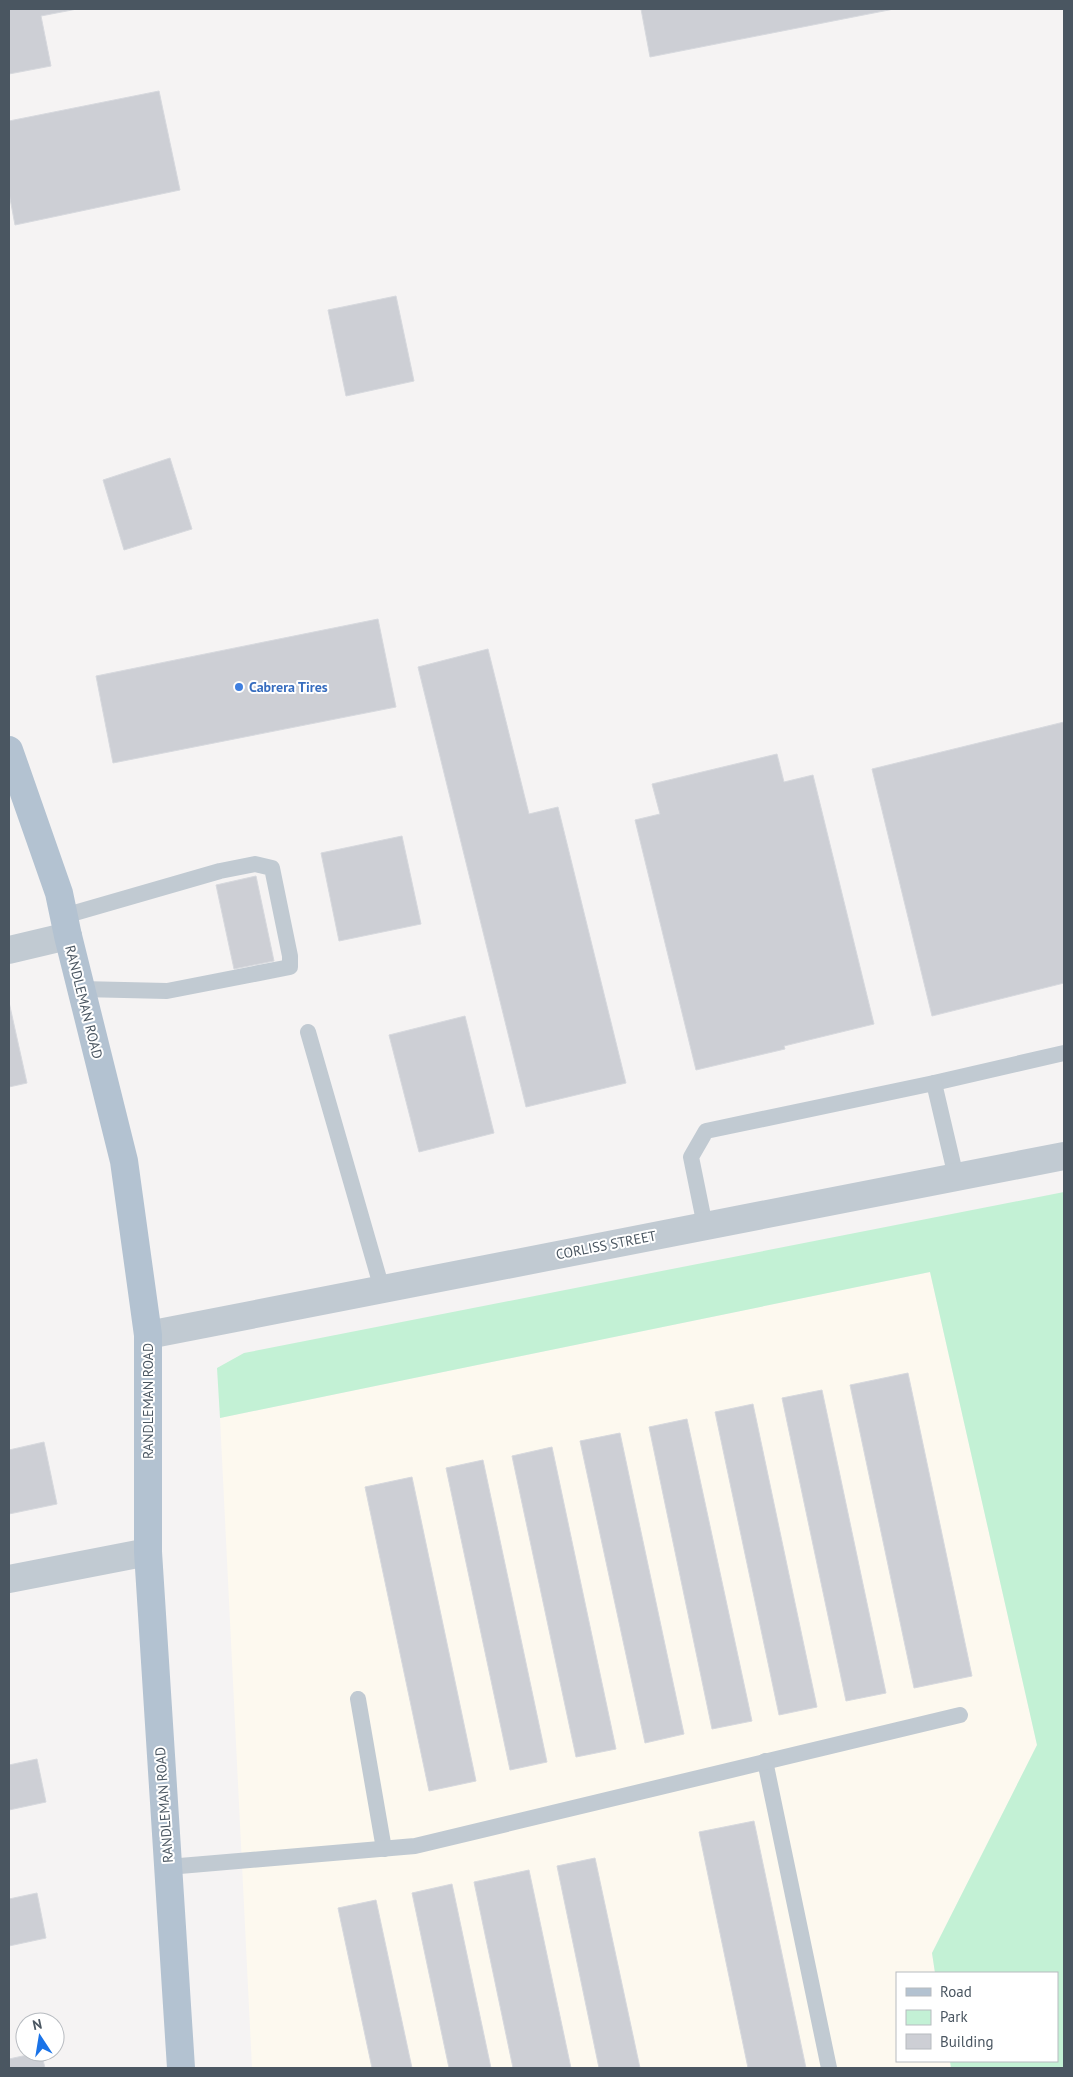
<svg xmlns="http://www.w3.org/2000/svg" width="1073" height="2077" viewBox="0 0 1073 2077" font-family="'PT Sans',sans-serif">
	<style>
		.commercial { fill: #fdf9ef }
		.green { fill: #c3f1d5 }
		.building { fill: #cdcfd5; stroke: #d7d9de }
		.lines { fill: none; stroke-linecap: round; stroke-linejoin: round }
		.lane { stroke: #c1cad2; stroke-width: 16 }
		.street { stroke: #c1cad2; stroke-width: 28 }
		.primary { stroke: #b3c2d1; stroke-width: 28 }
		.shop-dot { fill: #3f7fe0; stroke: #fff; stroke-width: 2 }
		.labels { text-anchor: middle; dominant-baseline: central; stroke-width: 4; stroke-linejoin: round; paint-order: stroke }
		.shop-label { font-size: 14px; font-weight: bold; fill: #366cbe; stroke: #fff; text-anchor: start }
		.street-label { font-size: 14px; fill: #4a5661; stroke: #fff }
	</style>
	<rect width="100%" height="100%" fill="#f5f3f3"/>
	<polygon class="commercial" points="930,1272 1037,1745 932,1953 935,1973 897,1973 897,2061 950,2061 951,2068 252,2068 220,1418"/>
	<polygon class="green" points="1064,1192 1064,2068 951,2068 950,2061 1057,2061 1057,1973 935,1973 932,1953 1037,1745 930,1272 220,1418 217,1368 244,1353"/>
	<g class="building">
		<polygon points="9,9 77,9 41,16 51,66 9,74"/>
		<polygon points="641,9 894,9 650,57"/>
		<polygon points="159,91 180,190 15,225 9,193 9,121"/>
		<polygon points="396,296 414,381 346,396 328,310"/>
		<polygon points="170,458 192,529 124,550 103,480"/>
		<polygon points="378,619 396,707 113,763 96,676"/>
		<polygon points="488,649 529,814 558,807 626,1083 526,1107 418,667"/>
		<polygon points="1064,722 1064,983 932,1016 872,769"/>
		<polygon points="777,754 784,782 813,775 874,1024 784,1046 785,1049 696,1070 635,820 660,814 652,784"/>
		<polygon points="402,836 421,924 339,941 321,853"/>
		<polygon points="256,876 274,961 234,969 216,885"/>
		<polygon points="9,1002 27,1083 9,1087"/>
		<polygon points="465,1016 494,1133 419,1152 389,1035"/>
		<polygon points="908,1373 972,1676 914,1688 850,1385"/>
		<polygon points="822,1390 886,1693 846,1701 782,1398"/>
		<polygon points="753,1404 817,1707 779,1715 715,1412"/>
		<polygon points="687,1419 752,1721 712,1729 649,1427"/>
		<polygon points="620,1433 684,1734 645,1743 580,1441"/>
		<polygon points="44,1442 57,1504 9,1514 9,1450"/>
		<polygon points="552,1447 616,1749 576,1757 512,1456"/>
		<polygon points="483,1460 547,1762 510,1770 446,1468"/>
		<polygon points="412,1477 476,1781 429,1791 365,1487"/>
		<polygon points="37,1759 46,1802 9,1810 9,1765"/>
		<polygon points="754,1821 806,2068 748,2068 699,1832"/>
		<polygon points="595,1858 640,2068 599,2068 557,1866"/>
		<polygon points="529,1870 571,2068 513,2068 474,1882"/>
		<polygon points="452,1884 491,2068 449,2068 412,1893"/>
		<polygon points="37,1893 46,1938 9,1946 9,1899"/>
		<polygon points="376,1900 412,2068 372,2068 338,1908"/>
		<polygon points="41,2052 45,2068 9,2068 9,2059"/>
	</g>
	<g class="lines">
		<g class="lane">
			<polyline points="64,916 220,871 255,864 272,868 290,956 290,967 167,991 81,989"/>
			<polyline points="308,1032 382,1289"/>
			<polyline points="934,1083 1064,1053"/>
			<polyline points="705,1226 691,1157 706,1131 934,1083 956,1177"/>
			<polyline points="358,1699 384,1849"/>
			<polyline points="765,1761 829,2068"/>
			<polyline points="168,1867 415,1846 960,1715"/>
		</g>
		<g class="street">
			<polyline points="9,950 68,936"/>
			<polyline points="148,1335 1064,1156"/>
			<polyline points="9,1579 148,1552"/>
		</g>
		<polyline class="primary" points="9,750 59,893 68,936 124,1161 148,1335 148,1552 181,2068"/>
	</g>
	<circle class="shop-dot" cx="239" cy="687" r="5"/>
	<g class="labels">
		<g class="shop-label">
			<text x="249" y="687">Cabrera Tires</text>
		</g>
		<g class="street-label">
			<text transform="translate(84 1002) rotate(76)">RANDLEMAN ROAD</text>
			<text transform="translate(606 1245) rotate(-11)">CORLISS STREET</text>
			<text transform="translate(148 1401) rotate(-90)">RANDLEMAN ROAD</text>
			<text transform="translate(164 1805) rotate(-94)">RANDLEMAN ROAD</text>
		</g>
	</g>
	<rect width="1073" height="2077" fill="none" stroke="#4a5661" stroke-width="20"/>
	<rect x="896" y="1972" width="162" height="90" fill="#ffffff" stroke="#b7bbc0"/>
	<rect x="906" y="1988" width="25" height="8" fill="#b3c2d1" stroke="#b7bbc0"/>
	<text x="940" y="1997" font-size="15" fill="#4a5661">Road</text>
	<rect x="906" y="2010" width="25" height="15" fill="#c3f1d5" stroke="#b7bbc0"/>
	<text x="940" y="2022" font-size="15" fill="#4a5661">Park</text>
	<rect x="906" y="2034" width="25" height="15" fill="#cdcfd5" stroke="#b7bbc0"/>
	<text x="940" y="2047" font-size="15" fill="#4a5661">Building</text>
	<g transform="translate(40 2037) rotate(348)"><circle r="24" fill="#ffffff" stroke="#b7bbc0"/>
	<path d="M0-4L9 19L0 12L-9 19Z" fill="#1a73e8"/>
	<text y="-8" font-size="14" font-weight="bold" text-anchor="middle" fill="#4a5661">N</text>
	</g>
</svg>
